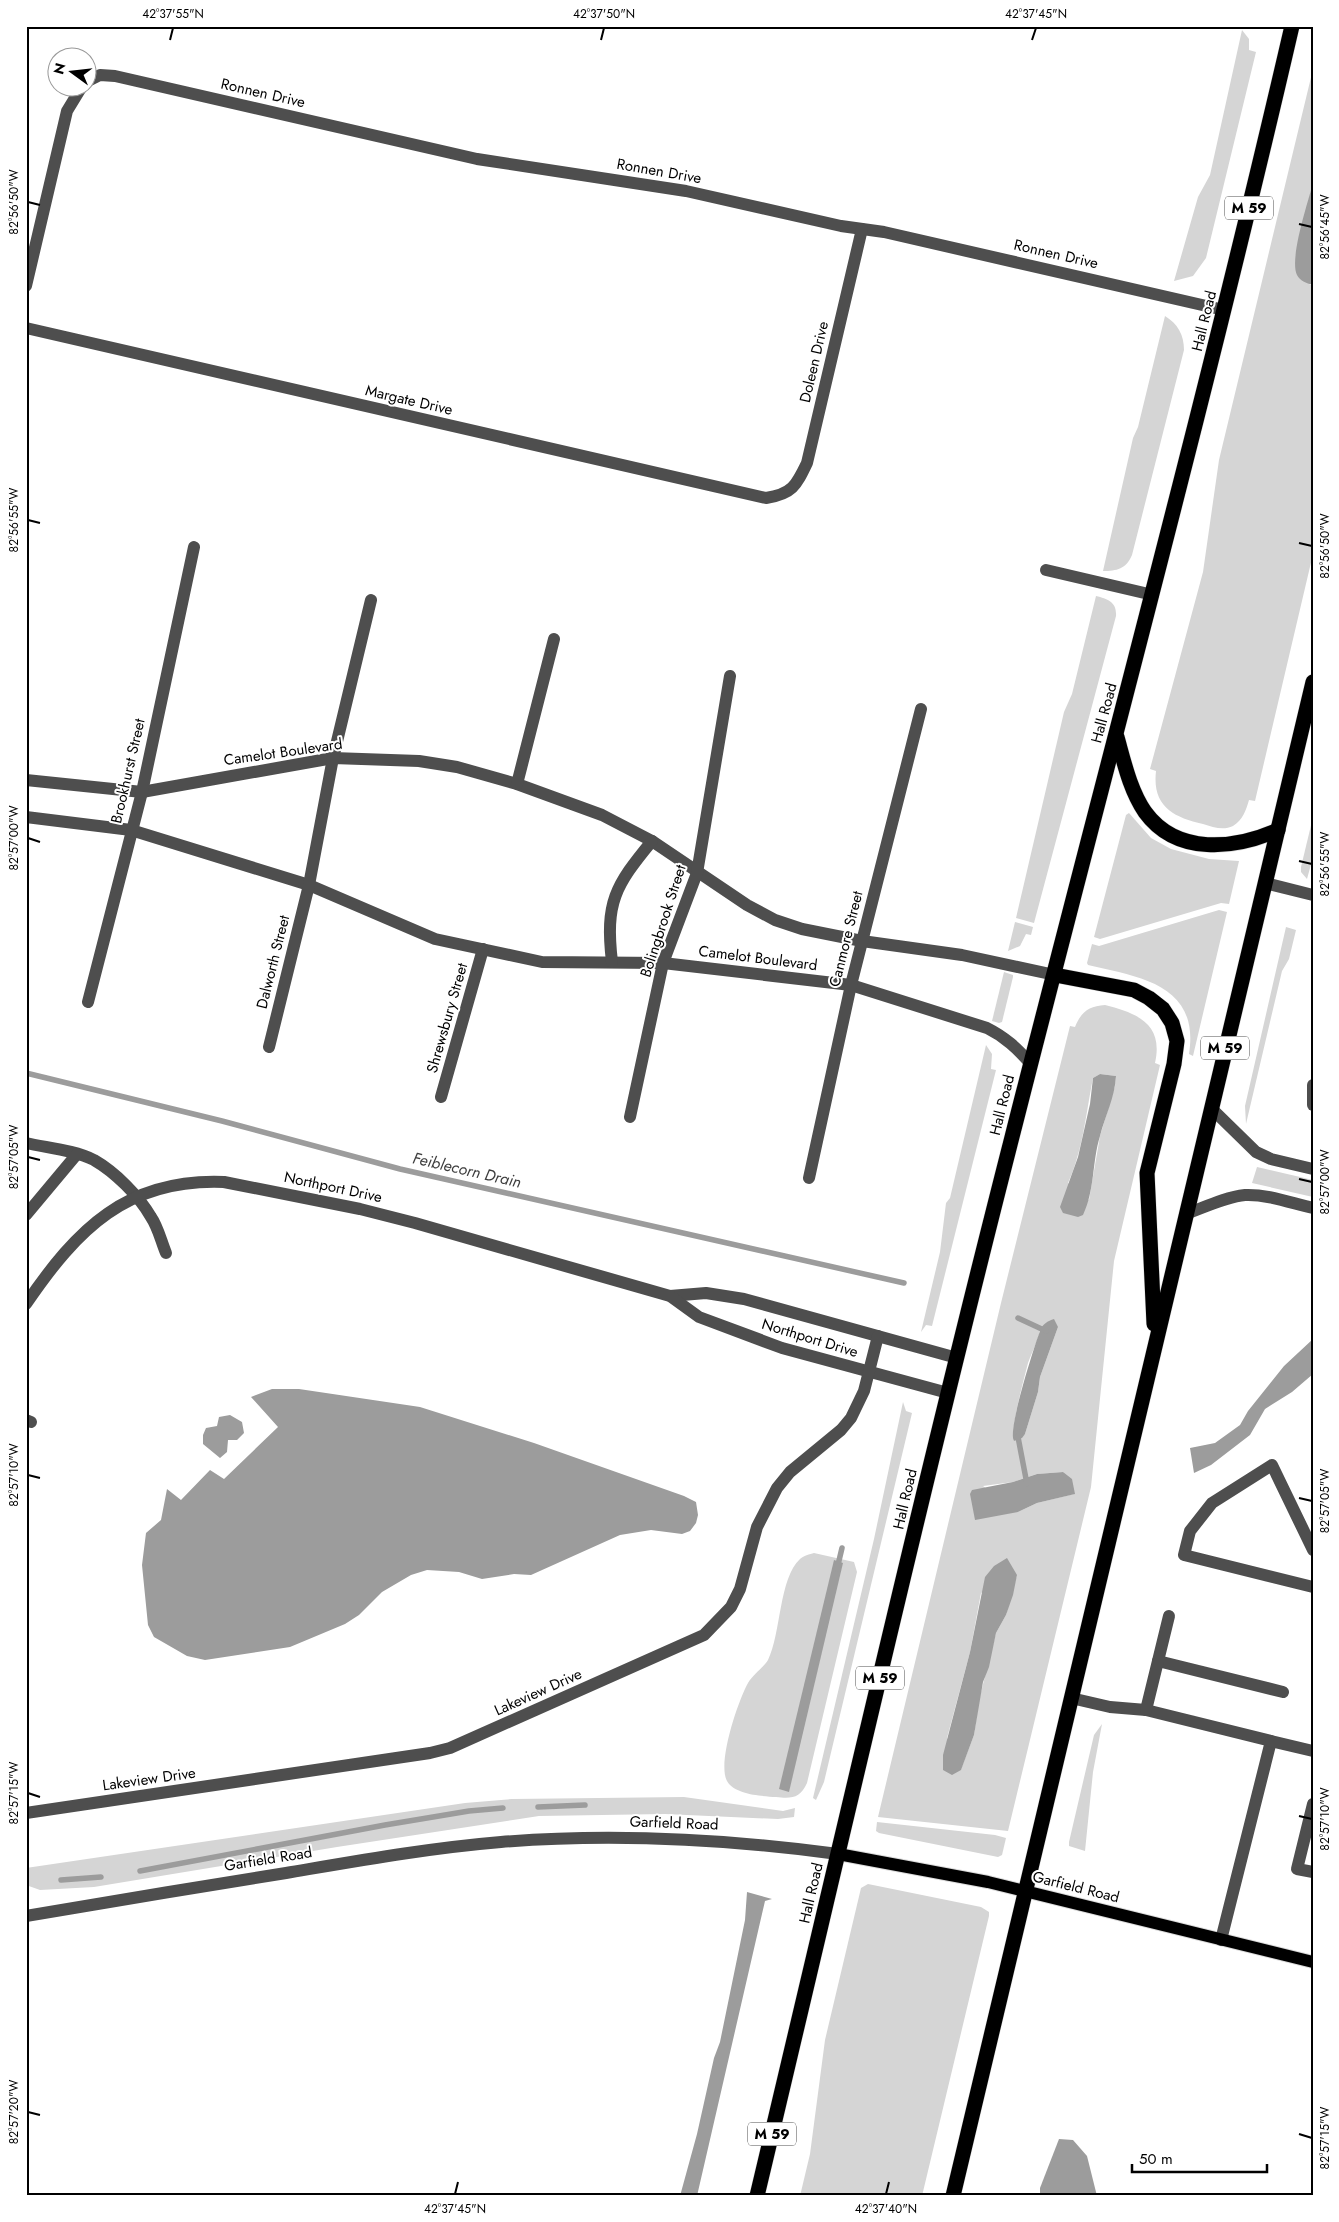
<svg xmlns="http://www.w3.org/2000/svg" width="1339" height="2222" viewBox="0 0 1339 2222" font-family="Jost,sans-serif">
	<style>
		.green { fill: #d5d5d5; fill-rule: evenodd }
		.water { fill: #9c9c9c }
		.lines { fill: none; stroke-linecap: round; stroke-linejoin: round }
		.stream { stroke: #9c9c9c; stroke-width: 5.5 }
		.major-casing { stroke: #dbdbdb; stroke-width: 14 }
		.highway-casing { stroke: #dbdbdb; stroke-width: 16 }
		.minor { stroke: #4e4e4e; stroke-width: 12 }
		.major { stroke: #000; stroke-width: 12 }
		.highway { stroke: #000; stroke-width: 15 }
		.ticks { fill: none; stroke: #000; stroke-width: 2 }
		.labels { text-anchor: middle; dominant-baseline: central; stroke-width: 4; stroke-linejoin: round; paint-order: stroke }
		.shield { fill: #fff; stroke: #4c4c4c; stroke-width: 1 }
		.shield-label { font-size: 14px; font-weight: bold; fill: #000 }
		.street-label { font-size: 15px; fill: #000; stroke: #fff }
		.water-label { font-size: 16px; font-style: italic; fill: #3d3d3d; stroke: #fff }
		.neatline { fill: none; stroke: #000; stroke-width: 2 }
		.ticks-label { font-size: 12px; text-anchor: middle; fill: #000 }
	</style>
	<rect width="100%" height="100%" fill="#fff"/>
	<g class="green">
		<polygon points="1242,30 1249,39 1249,50 1256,52 1206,258 1193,276 1174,281 1198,197 1210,175"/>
		<path d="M1313 69V183L1298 243 1310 285H1313V554L1255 801 1249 800C1246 810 1243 820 1233 826 1223 831 1213 827 1203 824 1173 817 1152 806 1156 771L1150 769 1203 572 1219 460Z"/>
		<path d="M1165 316C1178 324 1184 335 1184 350L1132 555C1126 569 1117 571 1103 571L1133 438 1138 427Z"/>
		<path d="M1096 596C1108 599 1117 602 1116 616L1034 923 1016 918 1064 712 1072 694Z"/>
		<polygon points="1129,813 1151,838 1171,849 1209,859 1239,861 1229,904 1221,903 1100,939 1094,937 1126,815"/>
		<polygon points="1313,817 1313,857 1307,879 1301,872 1301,867"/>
		<path d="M1219 910 1227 912 1193 1056 1189 1054C1200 984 1139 977 1088 965L1087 963 1092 944 1099 946Z"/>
		<polygon points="1015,922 1033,927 1031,935 1026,934 1020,946 1008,951"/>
		<polygon points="1286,927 1296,930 1289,959 1282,971 1246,1124 1245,1106"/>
		<polygon points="1004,972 1013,975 1013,977 1002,1022 999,1023 992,1021"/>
		<path d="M1105 1005C1136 1013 1164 1023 1155 1063L1160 1065 1114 1261 1091 1487 1008 1831 878 1817 1001 1303 1070 1026 1075 1027C1081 1012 1089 1006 1105 1005ZM1100 1074 1116 1076 1115 1086 1100 1136 1089 1200 1068 1183C1083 1150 1086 1113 1093 1078ZM1058 1327 1040 1377 1038 1392 1025 1434 1014 1441C1009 1434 1025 1375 1028 1363 1032 1352 1038 1341 1040 1330ZM1063 1472 1073 1488 1074 1494 1037 1503 1018 1512 983 1486 1013 1482 1037 1474ZM1017 1575 1006 1615 996 1633 979 1700 974 1735 961 1769 947 1738 970 1652 981 1593Z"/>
		<polygon points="986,1045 992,1054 991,1069 996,1070 932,1326 926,1325 921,1332 940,1252 946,1203 950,1198"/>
		<polygon points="1257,1167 1313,1180 1313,1197 1252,1183"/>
		<polygon points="903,1402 906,1411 912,1413 824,1782 816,1800 813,1798 874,1539"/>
		<path d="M814 1553 854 1562 857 1572 807 1783C800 1798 792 1799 776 1797 762 1796 735 1795 727 1781 717 1763 738 1701 748 1683 753 1674 763 1668 768 1660 781 1634 779 1578 800 1559 803 1556 810 1554 814 1553Z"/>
		<polygon points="1102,1724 1093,1772 1085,1851 1069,1846 1069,1842 1094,1735"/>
		<polygon points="684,1797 783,1811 795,1808 794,1817 778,1819 665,1814 539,1816 337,1847 94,1887 40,1890 26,1885 26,1868 465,1803 512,1799"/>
		<polygon points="877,1822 995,1835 1006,1838 1002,1855 998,1857 879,1833 876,1831"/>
		<polygon points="868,1884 981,1907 989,1912 989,1916 922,2196 800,2196 810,2154 825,2040 861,1888"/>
	</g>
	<g class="water">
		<path d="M1313 183V285C1306 283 1300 281 1297 275 1289 259 1308 202 1313 183Z"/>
		<path d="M1100 1074 1116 1076C1115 1097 1105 1116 1100 1136 1092 1162 1095 1190 1083 1215L1078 1217 1063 1213 1060 1207 1078 1157 1090 1104 1093 1078Z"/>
		<path d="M1054 1319 1058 1327 1040 1377 1038 1392 1025 1434 1022 1438 1014 1441C1007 1431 1034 1347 1040 1331 1042 1324 1048 1321 1054 1319Z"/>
		<polygon points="1313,1339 1313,1374 1292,1392 1265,1409 1250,1435 1211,1465 1194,1473 1190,1448 1215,1443 1240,1425 1248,1411 1284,1366"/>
		<polygon points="272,1389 299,1389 420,1407 534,1443 684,1496 696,1502 698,1515 696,1523 690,1531 682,1534 651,1530 620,1535 531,1575 514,1574 482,1579 459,1572 427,1570 411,1575 382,1592 359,1615 345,1624 290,1647 205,1660 187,1656 154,1637 148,1625 142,1565 146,1533 161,1520 167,1489 181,1500 210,1470 224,1479 278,1427 251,1397"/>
		<polygon points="230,1415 242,1422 244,1433 237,1440 228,1440 227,1452 220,1458 203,1444 203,1435 206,1428 217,1426 219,1417"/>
		<polygon points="1063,1472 1072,1479 1075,1494 1037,1503 1018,1512 975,1520 970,1494 972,1490 1013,1482 1037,1474"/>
		<polygon points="1007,1558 1017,1575 1013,1595 1006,1615 996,1633 989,1667 983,1682 974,1735 961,1770 952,1775 943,1770 943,1755 970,1652 985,1577 994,1566"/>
		<polygon points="834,1560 843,1563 789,1792 779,1789"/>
		<polygon points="747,1892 772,1899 765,1901 697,2196 680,2196 697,2134 714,2058 720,2042 745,1920"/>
		<polygon points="1059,2139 1073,2140 1087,2156 1097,2196 1040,2196 1040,2188"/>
	</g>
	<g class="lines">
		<g class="stream">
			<polyline points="26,1073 222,1121 400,1169 904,1283"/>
			<polyline points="1018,1318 1046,1331"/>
			<polyline points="1020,1432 1018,1437 1027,1484"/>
			<polyline points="837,1569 842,1548"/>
			<polyline points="538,1807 585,1805"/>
			<polyline points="140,1871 385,1825 469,1811 503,1808"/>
			<polyline points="61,1880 101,1877"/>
		</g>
		<g class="major-casing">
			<polyline id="major" points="838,1854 988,1882 1313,1962"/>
		</g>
		<g class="highway-casing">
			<g id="highway">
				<path d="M1117 737C1124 762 1130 790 1145 812 1177 856 1235 849 1278 830"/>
				<polyline points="1055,975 1134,990 1149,998 1163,1009 1172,1023 1177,1041 1174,1064 1147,1173 1154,1324"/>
				<path d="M757 2196C841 1843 922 1489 1012 1137 1106 767 1206 398 1292 26"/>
				<polyline points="953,2196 1313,682"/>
			</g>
		</g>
		<g class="minor">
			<polyline points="88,81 100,75 115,76 477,159 686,191 841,226 884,232 1224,310"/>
			<polyline points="26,286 67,111 81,88"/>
			<path d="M26 328 766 498C792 494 796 486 807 463L862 229"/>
			<polyline points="1046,570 1153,595"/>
			<polyline points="26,780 142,792 333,758 419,761 457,767 517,784 602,815 652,841 747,905 775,920 802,929 862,941 962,955 1055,975"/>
			<polyline points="517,784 554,639"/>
			<path d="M26 817 131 830 309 885 435 939 542 962 663 963 851 985 987 1028C1005 1037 1017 1048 1031 1064"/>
			<polyline points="1265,883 1313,895"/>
			<path d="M612 962C605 902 615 886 652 841"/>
			<polyline points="88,1002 142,792 194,547"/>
			<polyline points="269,1047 309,885 333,758 371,600"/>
			<polyline points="1313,1085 1313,1105"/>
			<polyline points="441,1097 483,949"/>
			<polyline points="1211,1108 1256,1152 1271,1159 1313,1169"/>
			<polyline points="630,1117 663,963 697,873 730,676"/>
			<path d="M26 1143C48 1148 74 1150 94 1160 115 1172 139 1196 151 1217 158 1227 161 1241 166 1253"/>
			<polyline points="809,1178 851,985 921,709"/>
			<path d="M1186 1214C1205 1207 1225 1197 1245 1195 1267 1194 1291 1203 1313 1208"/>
			<polyline points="26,1215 77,1154"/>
			<polyline points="670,1296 706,1293 744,1299 957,1358"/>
			<path d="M26 1304C77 1229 127 1178 224 1182L360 1209 415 1223 670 1296 699 1317 782 1348 948 1393"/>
			<polyline points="26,1420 31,1422"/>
			<polyline points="1313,1550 1272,1465 1212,1503 1190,1531 1184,1555 1313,1587"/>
			<polyline points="1158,1661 1283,1692"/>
			<polyline points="1071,1698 1110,1707 1146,1710 1271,1741 1221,1940"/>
			<polyline points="1146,1710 1169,1616"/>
			<polyline points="1271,1741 1313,1751"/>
			<polyline points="1313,1804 1297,1869 1313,1872"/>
			<polyline points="26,1813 430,1753 450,1748 704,1635 731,1607 740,1589 757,1527 777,1488 790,1472 841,1430 851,1418 864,1391 878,1336"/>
			<path d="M26 1916C113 1901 199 1887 286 1873 357 1861 429 1848 501 1842 614 1833 726 1839 838 1854"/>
		</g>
		<use href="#major" class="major"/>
		<use href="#highway" class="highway"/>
	</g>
	<path class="ticks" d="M170 40 173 28M601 40 604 28M1032 40 1036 28M28 202 40 205M1299 224 1312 227M28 520 40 523M1299 543 1312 546M28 838 40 842M1299 861 1312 864M28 1157 40 1160M1299 1179 1312 1182M28 1475 40 1478M1299 1498 1312 1501M28 1793 40 1797M1299 1816 1312 1819M28 2112 40 2115M1299 2134 1312 2138M455 2194 458 2182M886 2194 889 2182"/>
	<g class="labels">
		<g class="shield">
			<rect x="1225" y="196.5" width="48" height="23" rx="4"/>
			<rect x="1201" y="1036.5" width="48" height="23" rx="4"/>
			<rect x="856" y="1666.5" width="48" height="23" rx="4"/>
			<rect x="748" y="2122.5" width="48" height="23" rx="4"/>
		</g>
		<g class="shield-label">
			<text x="1249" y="208">M 59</text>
			<text x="1225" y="1048">M 59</text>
			<text x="880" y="1678">M 59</text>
			<text x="772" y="2134">M 59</text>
		</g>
		<g class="street-label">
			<text transform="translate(263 93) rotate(13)">Ronnen Drive</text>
			<text transform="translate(659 171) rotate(10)">Ronnen Drive</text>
			<text transform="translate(1056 254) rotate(13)">Ronnen Drive</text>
			<text transform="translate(1204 321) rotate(-76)">Hall Road</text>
			<text transform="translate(814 362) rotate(-77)">Doleen Drive</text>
			<text transform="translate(409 400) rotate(13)">Margate Drive</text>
			<text transform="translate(1104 713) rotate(-75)">Hall Road</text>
			<text transform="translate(283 752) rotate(-8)">Camelot Boulevard</text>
			<text transform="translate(128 771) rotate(-77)">Brookhurst Street</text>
			<text transform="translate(663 921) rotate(-72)">Bolingbrook Street</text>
			<text transform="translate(846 939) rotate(-76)">Canmore Street</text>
			<text transform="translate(758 958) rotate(7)">Camelot Boulevard</text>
			<text transform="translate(273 962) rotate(-76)">Dalworth Street</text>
			<text transform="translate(447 1018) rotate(-74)">Shrewsbury Street</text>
			<text transform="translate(1002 1105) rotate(-76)">Hall Road</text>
			<text transform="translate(333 1187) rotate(12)">Northport Drive</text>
			<text transform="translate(810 1338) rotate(17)">Northport Drive</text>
			<text transform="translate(905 1499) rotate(-77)">Hall Road</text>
			<text transform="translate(538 1692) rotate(-24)">Lakeview Drive</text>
			<text transform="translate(149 1779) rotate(-8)">Lakeview Drive</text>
			<text transform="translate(674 1823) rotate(2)">Garfield Road</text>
			<text transform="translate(268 1859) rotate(-9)">Garfield Road</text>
			<text transform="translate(1076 1887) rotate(14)">Garfield Road</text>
			<text transform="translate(811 1893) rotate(-77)">Hall Road</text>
		</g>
		<g class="water-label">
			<text transform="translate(467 1170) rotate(13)">Feiblecorn Drain</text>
		</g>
	</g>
	<rect width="1339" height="2222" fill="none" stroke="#ffffff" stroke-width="55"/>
	<g transform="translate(72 72) rotate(285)"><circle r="24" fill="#ffffff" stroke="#999999"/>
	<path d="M0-4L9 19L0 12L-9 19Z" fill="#000000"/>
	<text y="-8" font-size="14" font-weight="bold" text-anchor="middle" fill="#000000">N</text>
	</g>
	<path d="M1132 2164v8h135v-8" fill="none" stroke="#000000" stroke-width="2.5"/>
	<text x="1139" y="2164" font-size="15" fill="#000000" stroke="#ffffff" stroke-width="4" paint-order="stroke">50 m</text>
	<rect x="28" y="28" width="1284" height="2166" class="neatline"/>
	<g class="ticks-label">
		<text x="173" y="18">42°37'55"N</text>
		<text x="604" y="18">42°37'50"N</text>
		<text x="1036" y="18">42°37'45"N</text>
		<text transform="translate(14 202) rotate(-90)" y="4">82°56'50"W</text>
		<text transform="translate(1325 227) rotate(-90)" y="4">82°56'45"W</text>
		<text transform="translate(14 520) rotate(-90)" y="4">82°56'55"W</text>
		<text transform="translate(1325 546) rotate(-90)" y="4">82°56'50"W</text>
		<text transform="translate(14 838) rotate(-90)" y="4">82°57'00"W</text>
		<text transform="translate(1325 864) rotate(-90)" y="4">82°56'55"W</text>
		<text transform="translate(14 1157) rotate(-90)" y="4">82°57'05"W</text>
		<text transform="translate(1325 1182) rotate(-90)" y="4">82°57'00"W</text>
		<text transform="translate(14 1475) rotate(-90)" y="4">82°57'10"W</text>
		<text transform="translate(1325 1501) rotate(-90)" y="4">82°57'05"W</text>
		<text transform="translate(14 1793) rotate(-90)" y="4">82°57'15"W</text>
		<text transform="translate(1325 1819) rotate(-90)" y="4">82°57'10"W</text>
		<text transform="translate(14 2112) rotate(-90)" y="4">82°57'20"W</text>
		<text transform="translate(1325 2138) rotate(-90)" y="4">82°57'15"W</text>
		<text x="455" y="2213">42°37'45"N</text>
		<text x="886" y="2213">42°37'40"N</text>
	</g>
</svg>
